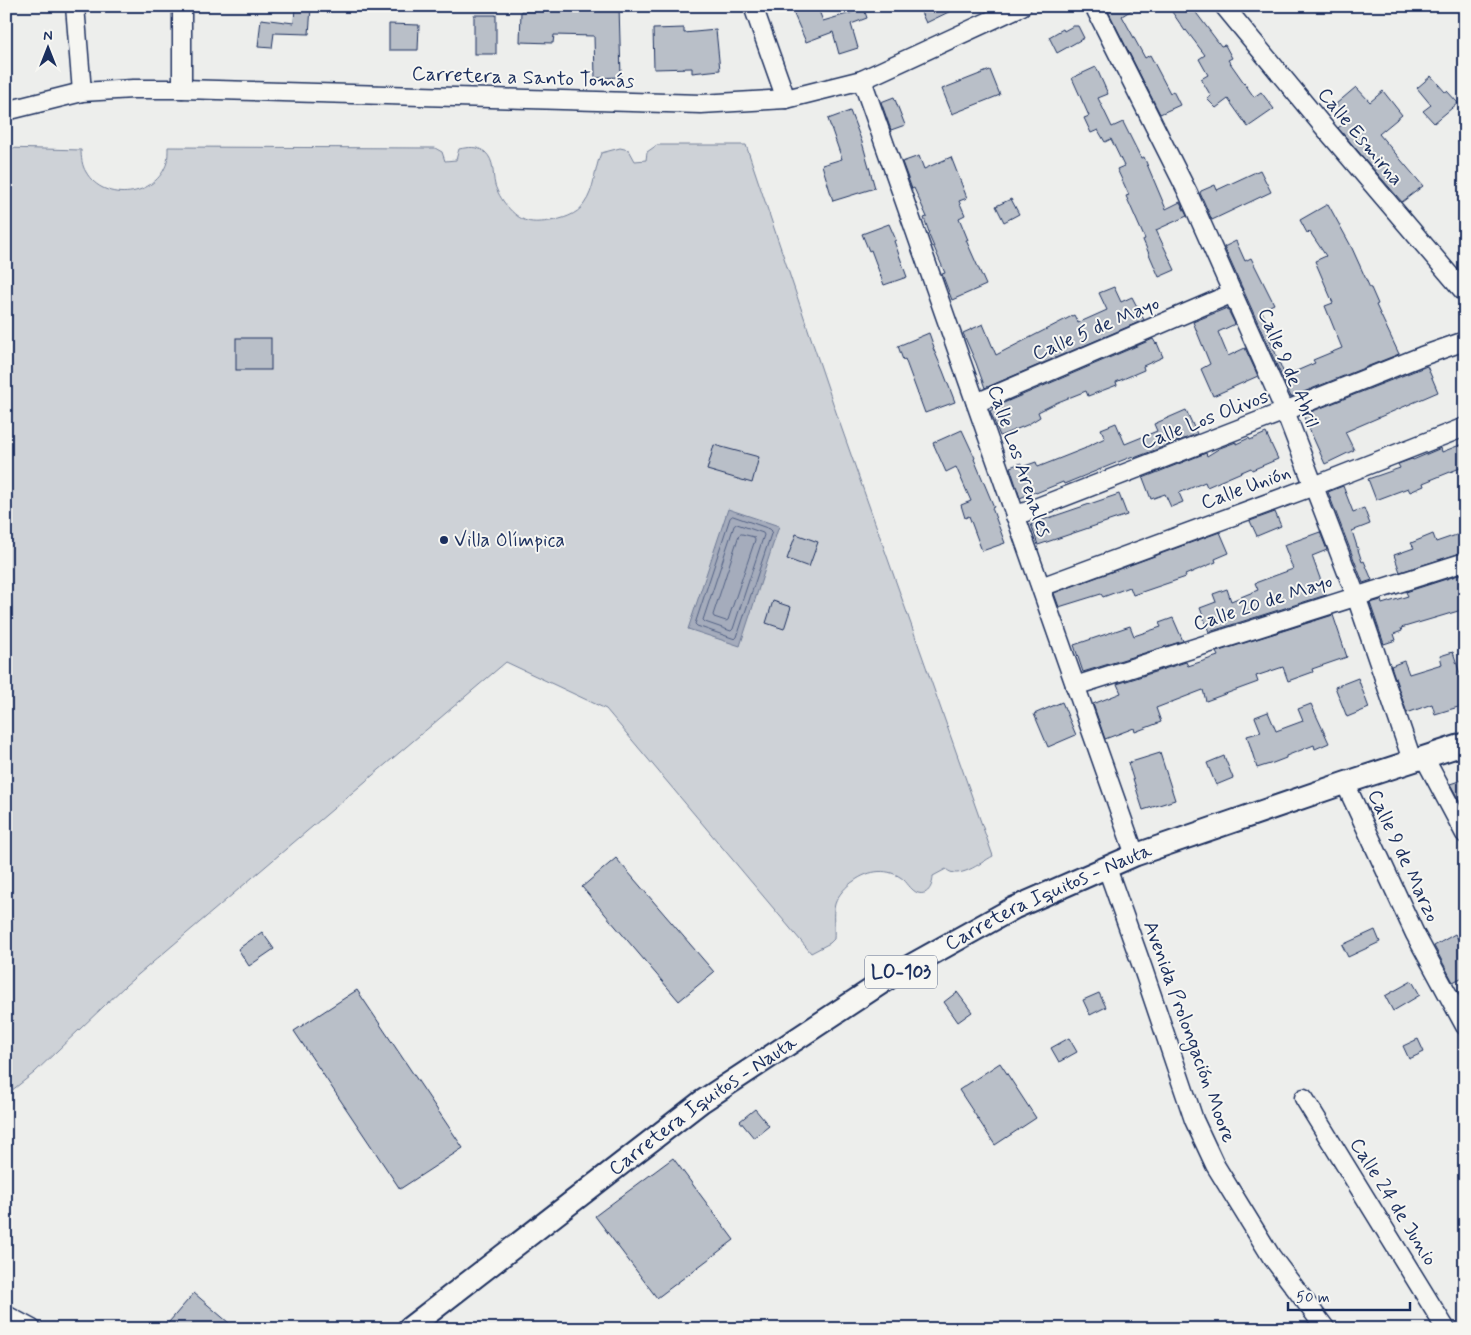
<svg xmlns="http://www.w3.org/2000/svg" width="1471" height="1335" viewBox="0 0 1471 1335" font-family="Mynerve,sans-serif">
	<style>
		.green { fill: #ced2d7; stroke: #74809a }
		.water { fill: #a5acbc; stroke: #6e7a96 }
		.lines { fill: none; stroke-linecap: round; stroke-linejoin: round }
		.shore { stroke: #526184; stroke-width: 1 }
		.building { fill: #b9bfc8; stroke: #1b2f5e }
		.minor-casing { stroke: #1b2f5e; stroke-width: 21 }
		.major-casing { stroke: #1b2f5e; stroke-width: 25 }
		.minor { stroke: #f6f6f2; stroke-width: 18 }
		.major { stroke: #f6f6f2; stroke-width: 21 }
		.poi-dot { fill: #1b2f5e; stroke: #f6f6f2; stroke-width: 2 }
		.labels { text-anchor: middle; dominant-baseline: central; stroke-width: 4; stroke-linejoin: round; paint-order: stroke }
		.shield { fill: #f6f6f2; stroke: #5d6b8a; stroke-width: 1 }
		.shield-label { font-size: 19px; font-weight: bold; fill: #1b2f5e }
		.street-label { font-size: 20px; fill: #1b2f5e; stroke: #f6f6f2 }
		.poi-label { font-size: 20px; fill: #1b2f5e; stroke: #f6f6f2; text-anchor: start }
	</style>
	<rect width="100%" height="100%" fill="#edeeec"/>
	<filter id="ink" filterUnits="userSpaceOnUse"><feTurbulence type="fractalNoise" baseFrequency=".02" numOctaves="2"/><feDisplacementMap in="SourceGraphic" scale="10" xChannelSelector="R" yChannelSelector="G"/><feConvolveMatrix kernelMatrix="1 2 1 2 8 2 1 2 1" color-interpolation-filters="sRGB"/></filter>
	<g filter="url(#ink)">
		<path class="green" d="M657 145H746L838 418 993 856C980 863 958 881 946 869L933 876C933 884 929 896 918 893 912 891 908 884 904 880 889 867 869 870 854 881 846 886 838 895 835 904 832 915 835 927 834 939L830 943 811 953 606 709 506 662 126 985 34 1073 6 1095V148L81 150C81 157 82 166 86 172 104 204 157 197 167 162 168 157 168 152 168 147L435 148 442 152 445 161 456 160 459 149C469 147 477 146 485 152 495 161 492 173 495 185 499 198 513 217 527 221 534 223 543 222 550 221 562 219 577 215 584 204 595 189 594 170 601 153L620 148 629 150 635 161 646 160 647 152Z"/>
		<polygon class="water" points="728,509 779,526 740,646 688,629"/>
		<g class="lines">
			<g class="shore">
				<polygon points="733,516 770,529 772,531 737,637 735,639 697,626 695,624 730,518"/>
				<polygon points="737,524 763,533 764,535 733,629 731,631 705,622 703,620 734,526"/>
				<polygon points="742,534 754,537 755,540 728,620 726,621 714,617 713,615 739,535"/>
			</g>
		</g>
		<g class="building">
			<polygon points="593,6 619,6 621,77 595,78 594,36 554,35 553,43 520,42 521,11 593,12"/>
			<polygon points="808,6 817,6 823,21 864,9 867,18 851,24 858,48 839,54 833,32 806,42 793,12"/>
			<polygon points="918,6 961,6 926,23"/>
			<polygon points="1107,6 1138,6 1122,16 1145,58 1150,55 1170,93 1173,91 1180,105 1160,114 1106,7"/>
			<polygon points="1168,6 1191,6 1221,46 1225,45 1232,58 1228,60 1254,97 1261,92 1274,109 1248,127 1228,99 1216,108 1207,99 1211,96 1201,79 1208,75 1199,59 1205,55 1186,30 1185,31"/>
			<polygon points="295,7 311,8 309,34 274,33 272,48 258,47 261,19 294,23"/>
			<rect x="474" y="15" width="22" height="39"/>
			<polygon points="389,24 419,25 418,50 389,50"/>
			<polygon points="1073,26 1078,26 1084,38 1057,53 1049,37 1063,29 1064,31"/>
			<polygon points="684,28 684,33 716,30 720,70 692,73 692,68 654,69 653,29"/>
			<polygon points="1096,67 1108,94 1098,98 1112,127 1123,122 1141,158 1144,157 1166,209 1180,202 1187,216 1156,230 1175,270 1159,277 1143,240 1145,239 1126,196 1129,195 1117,169 1124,166 1111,139 1105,142 1098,130 1091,133 1084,118 1089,116 1072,78"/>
			<polygon points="990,70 1000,95 952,114 942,89"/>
			<polygon points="1431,76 1445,92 1447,91 1458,103 1434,123 1423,111 1431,105 1417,88"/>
			<polygon points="1356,87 1370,102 1383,91 1402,115 1379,134 1423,186 1402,202 1338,128 1349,119 1336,104"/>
			<polygon points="894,97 905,125 891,130 881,102"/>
			<polygon points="850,111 862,142 875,188 833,201 822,165 842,159 828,119"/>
			<polygon points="919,156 924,169 951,157 967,198 959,201 965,215 959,218 968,240 966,240 986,285 952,300 942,274 945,273 928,233 929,232 924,218 927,217 914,188 912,189 902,162"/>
			<polygon points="1260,170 1271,192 1212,220 1200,193 1201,191 1215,185 1217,190"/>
			<polygon points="1011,199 1019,214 1004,222 996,206"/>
			<polygon points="1328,204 1351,246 1370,288 1371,288 1378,304 1376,305 1399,354 1291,397 1224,247 1236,241 1245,261 1251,258 1274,304 1261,310 1275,337 1270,340 1285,376 1315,363 1313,360 1342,348 1325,306 1333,303 1315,261 1326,256 1310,232 1307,233 1300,220"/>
			<polygon points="889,224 896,240 894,241 907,277 884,285 871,250 869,251 862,234"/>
			<polygon points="1114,287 1121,302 1132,297 1144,320 985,388 976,363 963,333 983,324 996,355 1074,315 1078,323 1107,310 1099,293"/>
			<polygon points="1227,308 1235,324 1218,332 1228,356 1245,348 1258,376 1213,396 1201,369 1210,364 1193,322"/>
			<polygon points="929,333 934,347 933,348 943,371 955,402 925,413 905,359 903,360 898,346"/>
			<rect x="236" y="338" width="35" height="32"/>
			<polygon points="1153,339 1156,344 1157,343 1163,357 1143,366 1144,370 1116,382 1117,385 1088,396 1086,391 1058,402 1038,412 1040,417 1027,425 1000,436 990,411 993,409 992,408"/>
			<polygon points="1427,366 1438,392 1345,432 1354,450 1325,464 1303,415"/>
			<polygon points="1186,410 1197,434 1134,458 1133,456 1064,484 1063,482 1036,493 1035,492 1020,498 1010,467 1021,463 1022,467 1036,462 1038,467 1086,448 1086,447 1105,438 1101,429 1116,423 1125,444 1157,431 1154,424"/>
			<polygon points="962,430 975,458 974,459 994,507 992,508 1005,543 982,551 969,516 965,518 961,505 971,501 956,467 946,472 933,443"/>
			<polygon points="1266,433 1278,459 1252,470 1251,468 1207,487 1205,482 1179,493 1183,502 1171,507 1165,494 1151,499 1143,478 1206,453 1207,456 1220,448 1236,442 1236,444 1249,438 1250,440"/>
			<polygon points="1465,443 1465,466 1423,483 1424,486 1410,492 1408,488 1376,500 1368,479 1400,468 1398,464 1412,459 1413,460 1441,448 1442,452"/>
			<polygon points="714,445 759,457 752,483 707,470"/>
			<polygon points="1343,486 1353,512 1364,508 1370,524 1352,531 1362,562 1364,561 1372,580 1363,583 1328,492"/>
			<polygon points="1119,494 1127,515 1038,545 1031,524"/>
			<polygon points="1275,512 1281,526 1257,536 1250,521"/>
			<polygon points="1220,532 1229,553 1215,559 1216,562 1185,575 1186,577 1133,595 1130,587 1103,597 1101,594 1059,607 1054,593"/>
			<polygon points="1320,532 1327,550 1312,556 1326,595 1209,632 1200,608 1216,602 1213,594 1227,589 1231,601 1258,590 1255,583 1293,569 1284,545"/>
			<polygon points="1465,532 1465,552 1400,572 1394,555 1414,548 1411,543 1433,534 1436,542"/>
			<polygon points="796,534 818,542 809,567 787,559"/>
			<polygon points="1465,573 1465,609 1401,628 1402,631 1394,634 1396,640 1384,644 1370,603 1381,600 1382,604 1408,596 1406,592"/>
			<polygon points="773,601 791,607 784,629 766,623"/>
			<polygon points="1333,615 1347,657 1312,669 1313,672 1288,681 1283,667 1256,676 1258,682 1206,701 1203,690 1156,708 1161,722 1135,732 1134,728 1105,739 1093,704 1121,693 1117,684 1186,662 1188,666 1218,656 1216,652"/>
			<polygon points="1173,618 1183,641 1083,672 1074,645 1130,626 1134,636 1161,627 1159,623"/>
			<polygon points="1453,652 1465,689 1465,705 1435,714 1432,704 1407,713 1391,666 1404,661 1409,674 1442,664 1440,656"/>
			<polygon points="1358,678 1369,708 1347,717 1335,687"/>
			<polygon points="1062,702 1076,735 1048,747 1034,714"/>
			<polygon points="1311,704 1329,743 1315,749 1314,745 1286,756 1286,758 1273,763 1257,768 1247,736 1261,732 1255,717 1268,712 1276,731 1303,721 1298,709"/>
			<polygon points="1160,753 1175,800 1143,810 1128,763"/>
			<polygon points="1224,756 1233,778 1216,785 1207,763"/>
			<polygon points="1465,779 1465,811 1450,784"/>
			<polygon points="616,858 714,972 679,1001 582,887"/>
			<polygon points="1375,930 1380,942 1348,957 1342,945"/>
			<polygon points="262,932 274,949 249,966 238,949"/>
			<polygon points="1455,934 1465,951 1465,976 1453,982 1434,946"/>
			<polygon points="1412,981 1420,995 1393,1011 1385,996"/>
			<polygon points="357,990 463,1148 400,1189 294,1031"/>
			<polygon points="957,992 972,1012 958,1022 944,1002"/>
			<polygon points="1099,993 1106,1007 1090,1015 1083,1000"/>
			<polygon points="1069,1038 1077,1052 1059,1062 1051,1048"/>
			<polygon points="1418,1039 1424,1052 1409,1059 1403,1046"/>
			<polygon points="1000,1063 1036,1118 995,1145 959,1090"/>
			<polygon points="755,1109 769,1126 754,1138 740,1121"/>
			<polygon points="673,1158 734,1240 657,1298 595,1216"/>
			<polygon points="194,1293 236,1329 163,1329"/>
		</g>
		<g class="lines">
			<g class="minor-casing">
				<g id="minor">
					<polyline points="75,6 82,92"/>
					<polyline points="182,6 182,89"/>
					<polyline points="753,6 786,99"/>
					<polyline points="1094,6 1188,193 1285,411 1356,596 1412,760"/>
					<polyline points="1224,6 1323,126 1465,293"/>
					<polyline points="862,80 1135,855"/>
					<polyline points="6,111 82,92 133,89 182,89 701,104 786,99 862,80 1022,6"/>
					<polyline points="976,403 1233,293"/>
					<polyline points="1015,516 1285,411 1422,356 1465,341"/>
					<polyline points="1041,587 1314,486 1465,427"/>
					<polyline points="1075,686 1465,562"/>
					<polyline points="1424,757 1465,834"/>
					<polyline points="1345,783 1415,934 1465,1026"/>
					<polyline points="1107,868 1143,969 1194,1120 1215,1165 1271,1256 1326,1329"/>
					<polyline points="1304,1098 1446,1329"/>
					<polyline points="6,1315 32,1329"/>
				</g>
			</g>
			<g class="major-casing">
				<g id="major">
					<path id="s1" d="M408 1329 701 1102 892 976 1014 908 1135 855 1345 783 1465 744"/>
				</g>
			</g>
			<use href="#minor" class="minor"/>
			<use href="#major" class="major"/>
		</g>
	</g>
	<circle class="poi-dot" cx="444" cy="540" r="5"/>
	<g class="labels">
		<rect class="shield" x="865" y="955.5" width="72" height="33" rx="4"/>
		<g class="shield-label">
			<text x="901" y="972">LO-103</text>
		</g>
		<g class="street-label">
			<text transform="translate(523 78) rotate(2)">Carretera a Santo Tomás</text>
			<text transform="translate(1360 137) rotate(50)">Calle Esmirna</text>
			<text transform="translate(1096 329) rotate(-23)">Calle 5 de Mayo</text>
			<text transform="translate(1288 368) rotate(67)">Calle 9 de Abril</text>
			<text transform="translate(1205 420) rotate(-21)">Calle Los Olivos</text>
			<text transform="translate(1019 461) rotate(71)">Calle Los Arenales</text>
			<text transform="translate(1246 488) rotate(-20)">Calle Unión</text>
			<text transform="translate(1263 603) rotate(-18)">Calle 20 de Mayo</text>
			<text transform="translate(1403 856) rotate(65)">Calle 9 de Marzo</text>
			<text stroke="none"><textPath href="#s1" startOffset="775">Carretera Iquitos - Nauta</textPath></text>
			<text transform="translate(1189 1032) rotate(70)">Avenida Prolongación Moore</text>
			<text stroke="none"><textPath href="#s1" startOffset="370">Carretera Iquitos - Nauta</textPath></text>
			<text transform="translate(1393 1202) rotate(58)">Calle 24 de Junio</text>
		</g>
		<g class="poi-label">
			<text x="454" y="540">Villa Olímpica</text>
		</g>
	</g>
	<rect width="1471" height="1335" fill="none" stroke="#f6f6f2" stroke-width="25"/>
	<rect x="12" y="12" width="1446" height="1310" fill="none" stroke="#1b2f5e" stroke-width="2" filter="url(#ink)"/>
	<g transform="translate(48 48)" stroke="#f6f6f2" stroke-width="4" paint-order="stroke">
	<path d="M0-4L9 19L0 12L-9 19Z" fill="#1b2f5e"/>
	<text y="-8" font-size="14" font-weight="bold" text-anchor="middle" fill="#1b2f5e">N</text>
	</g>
	<path d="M1288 1302v8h122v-8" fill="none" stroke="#1b2f5e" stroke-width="2.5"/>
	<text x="1296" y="1302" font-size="15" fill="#1b2f5e" stroke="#f6f6f2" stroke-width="4" paint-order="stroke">50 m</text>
</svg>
